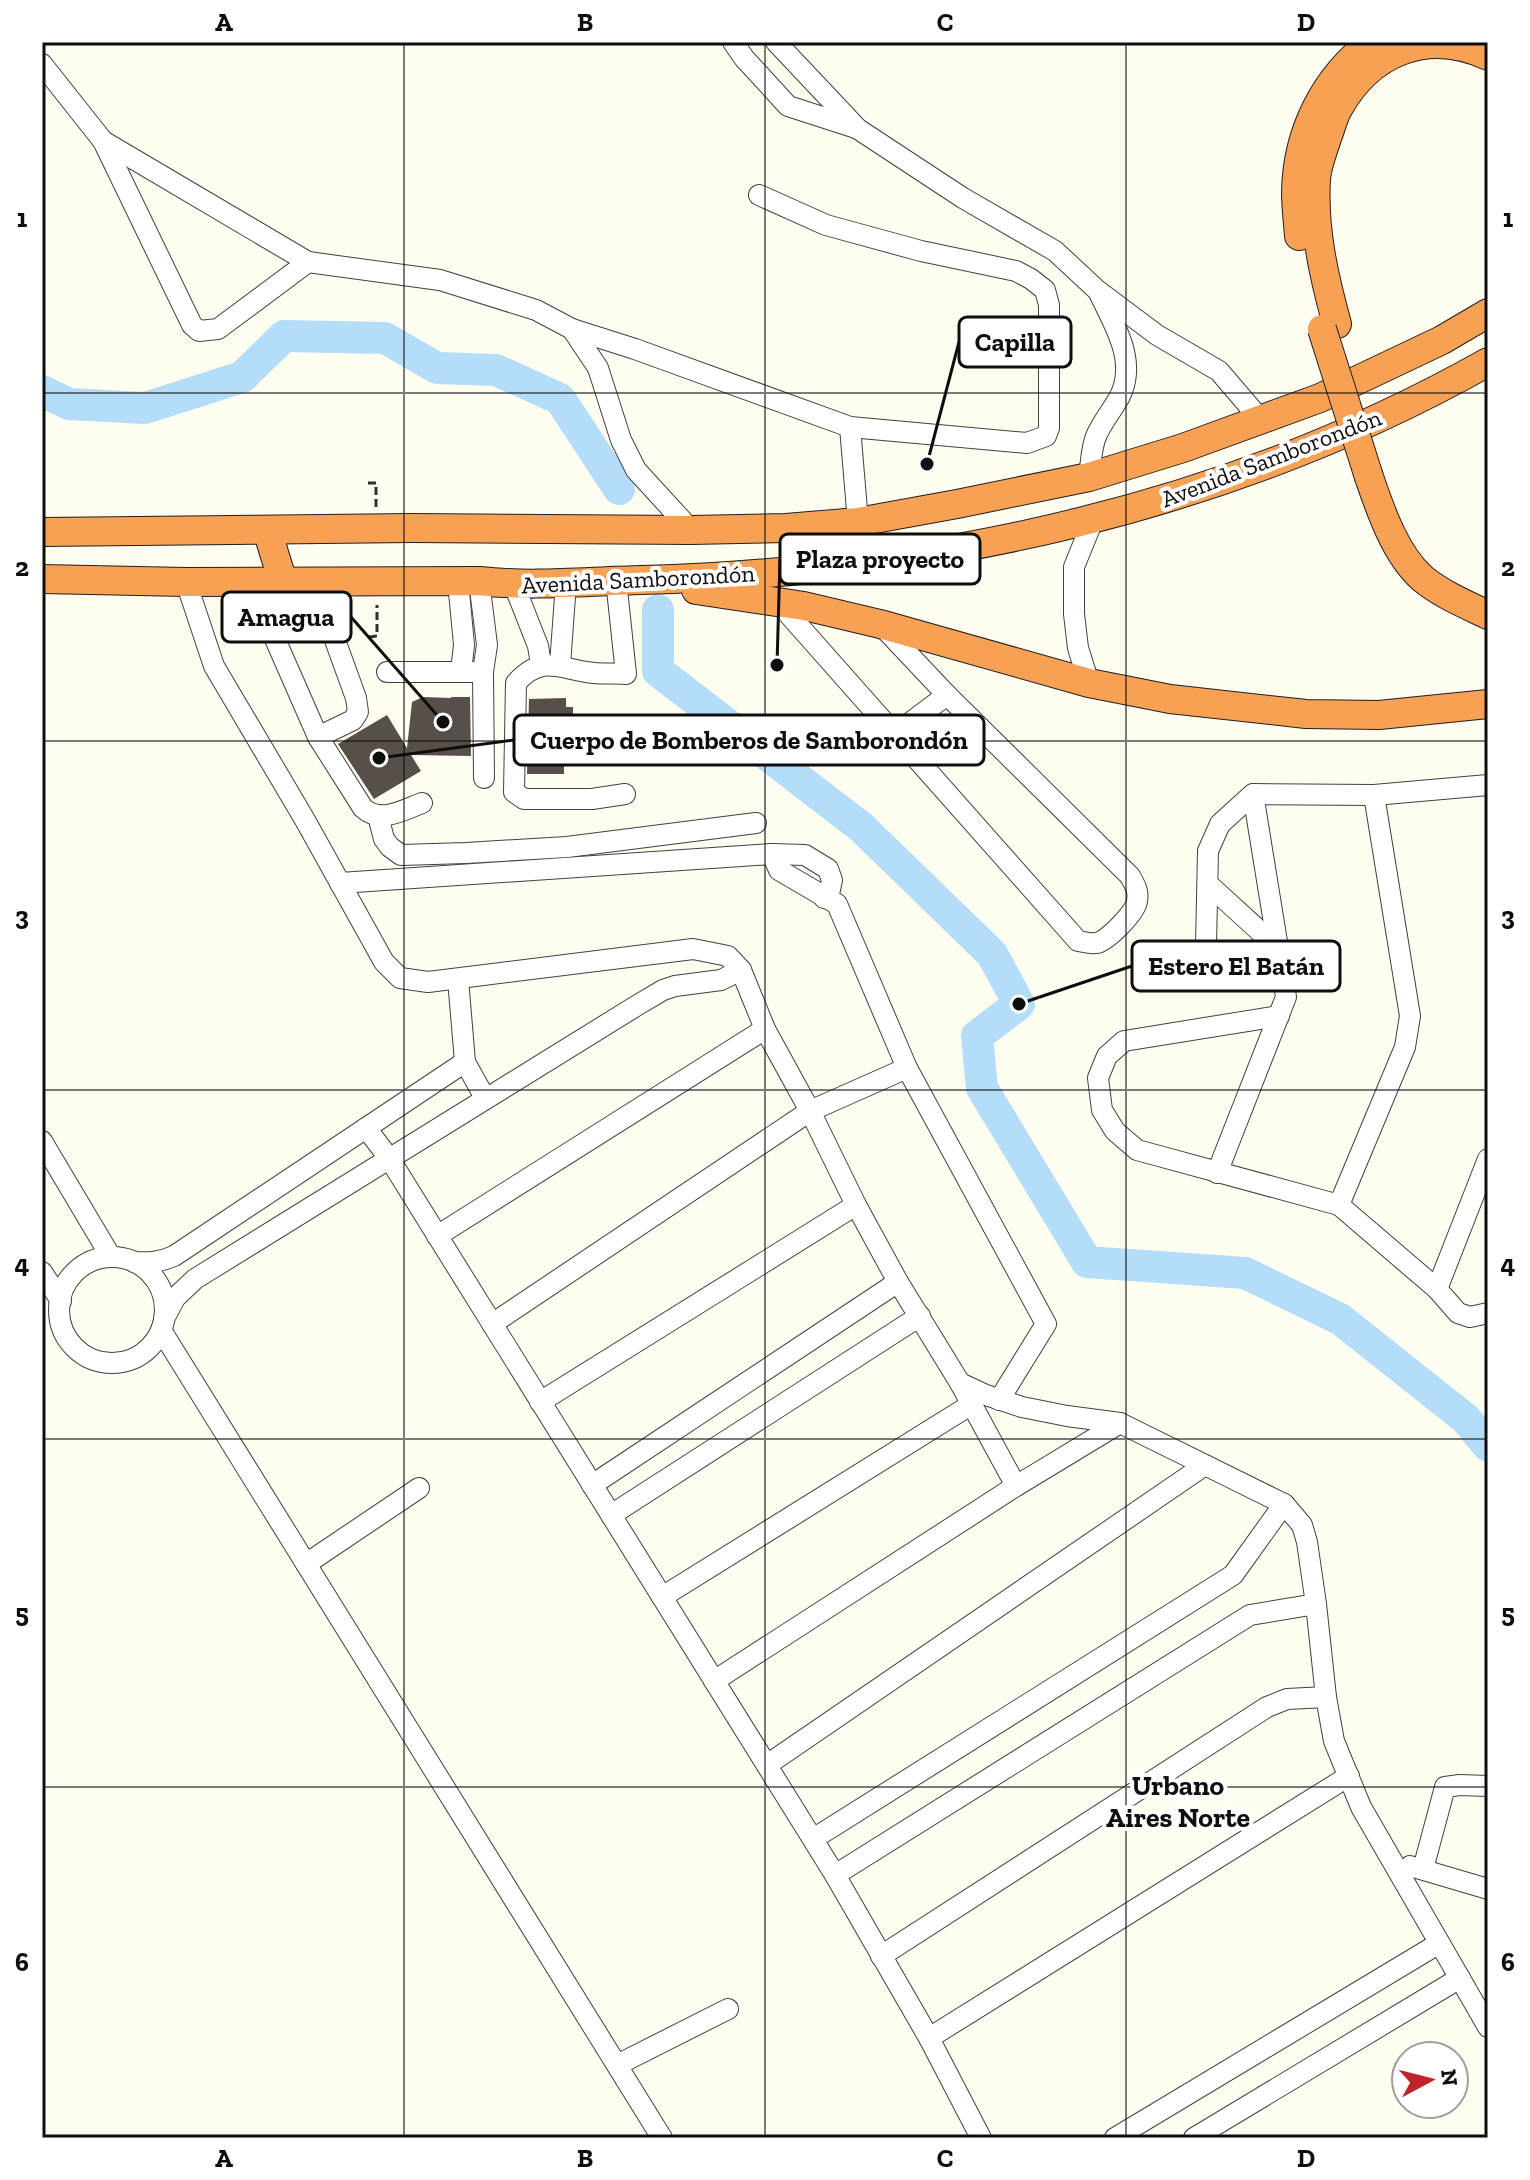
<svg xmlns="http://www.w3.org/2000/svg" width="1530" height="2180" viewBox="0 0 1530 2180" font-family="'Zilla Slab',serif">
	<style>
		.lines { fill: none; stroke-linecap: round; stroke-linejoin: round }
		.river { stroke: #b3ddf8; stroke-width: 32 }
		.building { fill: #574f4a }
		.minor-casing { stroke: #414141; stroke-width: 22 }
		.highway-casing { stroke: #1f1f1f; stroke-width: 30 }
		.path { stroke: #303030; stroke-width: 3; stroke-dasharray: 8 4; stroke-linecap: butt }
		.minor { stroke: #fff; stroke-width: 20 }
		.highway { stroke: #f7a155; stroke-width: 28 }
		.highway-bridge-casing { stroke: #1f1f1f; stroke-width: 30; stroke-linecap: butt }
		.highway-bridge { stroke: #f7a155; stroke-width: 28 }
		.grid { fill: none; stroke: #0e0e0e; stroke-width: 2; stroke-opacity: 0.55 }
		.labels { text-anchor: middle; dominant-baseline: central; stroke-width: 8; stroke-linejoin: round; paint-order: stroke }
		.street-label { font-size: 24px; fill: #0e0e0e; stroke: #fff }
		.quarter-label { font-size: 28px; font-weight: bold; fill: #0e0e0e; stroke: #fff }
		.leader { fill: none; stroke: #0e0e0e; stroke-width: 3 }
		.callout-dot { fill: #0e0e0e; stroke: #fff; stroke-width: 3 }
		.callout { fill: #fff; stroke: #0e0e0e; stroke-width: 3 }
		.callout-label { font-size: 26px; text-anchor: middle; font-weight: bold; fill: #0e0e0e }
		.neatline { fill: none; stroke: #0e0e0e; stroke-width: 3 }
		.grid-label { font-size: 26px; text-anchor: middle; font-weight: bold; fill: #0e0e0e }
	</style>
	<rect width="100%" height="100%" fill="#fffcf0"/>
	<g class="lines">
		<g class="river">
			<polyline points="42,391 69,404 145,408 242,377 284,336 385,338 437,368 496,370 560,399 619,489"/>
			<polyline points="658,610 658,671 861,827 992,954 1019,1004 977,1036 982,1088 1087,1262 1245,1273 1340,1319 1466,1419 1488,1446"/>
		</g>
	</g>
	<g class="building">
		<polygon points="423,697 451,698 451,697 470,697 471,756 411,755 421,771 374,799 338,744 387,715 407,748 412,702"/>
		<polygon points="566,698 566,707 573,707 573,734 564,734 564,774 527,774 529,699"/>
	</g>
	<g class="lines">
		<g class="minor-casing">
			<g id="minor">
				<polyline points="733,42 744,58 788,106 856,128"/>
				<polyline points="776,42 858,129 963,198 1055,251 1097,290 1157,335 1219,371 1260,419"/>
				<polyline points="42,64 103,141 308,262 440,280 536,310 572,329 635,349 850,427 1027,443 1046,436 1049,428 1049,305 1045,290 1031,279 1016,271 921,251 826,225 759,195"/>
				<polyline points="103,141 192,325 199,331 218,329 308,262"/>
				<polyline points="572,329 598,368 621,440 636,470 691,530"/>
				<polyline points="850,427 858,522"/>
				<path d="M1089 477C1091 464 1091 446 1097 434 1103 421 1113 409 1120 396 1137 361 1115 326 1100 295"/>
				<path d="M616 580 626 674C616 673 604 674 594 673 562 670 542 653 516 683L514 792 524 799H592L625 794"/>
				<polyline points="458,581 464,645 461,672"/>
				<polyline points="479,581 487,645 483,672 484,778"/>
				<polyline points="186,582 214,666 305,820 384,962 400,978 428,982 693,949 728,956 741,970 765,1029 810,1111 856,1205 898,1282 960,1383 1016,1486"/>
				<path d="M250 582 318 737 363 808C381 824 403 810 422 803"/>
				<polyline points="314,582 356,698 358,712 353,720 318,737"/>
				<polyline points="514,585 538,646 541,664"/>
				<path d="M776 600 1078 941C1084 942 1091 944 1097 943 1108 940 1136 912 1137 901 1139 891 1135 885 1130 876L947 695 880 624"/>
				<polyline points="560,665 566,583"/>
				<polyline points="387,672 483,672"/>
				<polyline points="1089,683 1078,648 1074,614 1074,567 1093,520"/>
				<polyline points="895,734 947,695"/>
				<polyline points="378,816 384,839 390,847 401,855 466,853 567,847 756,823"/>
				<polyline points="772,854 805,855 828,869 832,880 829,894 824,898"/>
				<polyline points="340,883 772,854 779,870 837,904 907,1068 1046,1324 999,1400"/>
				<polyline points="1208,884 1278,948"/>
				<polyline points="1206,945 1208,851 1220,824 1253,794 1374,795 1488,785"/>
				<polyline points="458,979 465,1062 485,1098"/>
				<polyline points="1279,1016 1124,1041 1107,1056 1098,1078 1102,1110 1115,1131 1137,1150 1339,1205 1437,1289 1458,1313 1470,1317 1488,1313"/>
				<polyline points="366,1128 389,1158 835,1875 929,2038 981,2138"/>
				<polyline points="42,1141 111,1257"/>
				<polyline points="1217,1173 1286,997 1253,794"/>
				<polyline points="1339,1205 1405,1047 1410,1016 1374,795"/>
				<polyline points="437,1236 765,1029"/>
				<circle cx="112" cy="1310" r="53"/>
				<path d="M134 1262C150 1263 160 1262 174 1256L465 1062"/>
				<polyline points="42,1272 61,1301"/>
				<polyline points="1437,1289 1488,1159"/>
				<polyline points="164,1319 175,1298 195,1279 636,1006 663,990 675,986 721,980 741,970"/>
				<polyline points="492,1324 810,1111 907,1068"/>
				<polyline points="161,1330 662,2138"/>
				<polyline points="960,1383 986,1395 1022,1407 1067,1416 1120,1423 1284,1504 1302,1525 1307,1542 1316,1604"/>
				<polyline points="540,1402 856,1205"/>
				<polyline points="592,1485 898,1282"/>
				<polyline points="611,1515 920,1316"/>
				<polyline points="306,1564 419,1488"/>
				<polyline points="662,1597 972,1404"/>
				<polyline points="714,1681 1016,1486 1120,1423"/>
				<polyline points="767,1765 1205,1465"/>
				<polyline points="813,1839 1233,1575 1284,1504"/>
				<polyline points="1410,1866 1488,1889"/>
				<polyline points="1423,1869 1445,1787 1460,1785 1488,1786"/>
				<polyline points="835,1875 1250,1615 1316,1604 1326,1697 1334,1741 1361,1807 1488,2027"/>
				<polyline points="881,1956 1267,1707 1287,1699 1326,1697"/>
				<polyline points="929,2038 1349,1776"/>
				<polyline points="617,2065 728,2009"/>
				<polyline points="1115,2138 1438,1944"/>
				<polyline points="1194,2138 1460,1978"/>
			</g>
		</g>
		<g class="highway-casing">
			<g id="highway">
				<path d="M1299 236C1298 222 1296 207 1296 192 1297 133 1324 77 1372 42"/>
				<path d="M1337 324C1324 277 1313 229 1316 179 1317 165 1323 151 1327 138 1331 128 1333 118 1338 109 1370 51 1428 28 1488 56"/>
				<path d="M1369 477C1380 509 1395 554 1422 578 1441 594 1465 604 1488 615"/>
				<polyline points="267,530 283,582"/>
				<polyline points="42,532 412,528 691,530 786,528 858,522 957,504 1089,477 1183,448 1320,398 1442,340 1488,313"/>
				<path d="M42 579 186 582 479 581C534 587 588 581 642 580 935 572 1231 507 1488 362"/>
				<polyline points="696,590 804,606 880,624 1089,683 1170,699 1306,714 1379,715 1488,704"/>
			</g>
		</g>
		<g class="path">
			<polyline points="368,483 376,483 376,507"/>
			<polyline points="369,637 377,636 377,605"/>
		</g>
		<use href="#minor" class="minor"/>
		<use href="#highway" class="highway"/>
		<g class="highway-bridge-casing">
			<polyline id="highway-bridge" points="1322,329 1369,477"/>
		</g>
		<use href="#highway-bridge" class="highway-bridge"/>
	</g>
	<path class="grid" d="M404 42V2138M765 42V2138M1126 42V2138M42 393H1488M42 741H1488M42 1090H1488M42 1439H1488M42 1787H1488"/>
	<g class="labels">
		<g class="street-label">
			<text transform="translate(1271 458) rotate(-21)">Avenida Samborondón</text>
			<text transform="translate(638 579) rotate(-3)">Avenida Samborondón</text>
		</g>
		<g class="quarter-label">
			<text x="1178" y="1785">Urbano<tspan x="1178" dy="32">Aires Norte</tspan></text>
		</g>
	</g>
	<path class="leader" d="M927 464L959 342M777 665L780 559M443 722L351 617M379 758L514 740M1019 1004L1132 966"/>
	<g class="callout-dot">
		<circle cx="927" cy="464" r="8"/>
		<circle cx="777" cy="665" r="8"/>
		<circle cx="443" cy="722" r="8"/>
		<circle cx="379" cy="758" r="8"/>
		<circle cx="1019" cy="1004" r="8"/>
	</g>
	<g class="callout">
		<rect x="959" y="317" width="112" height="50" rx="8"/>
		<rect x="780" y="534" width="200" height="50" rx="8"/>
		<rect x="222" y="592" width="129" height="50" rx="8"/>
		<rect x="514" y="715" width="470" height="50" rx="8"/>
		<rect x="1132" y="941" width="208" height="50" rx="8"/>
	</g>
	<g class="callout-label">
		<text x="1015" y="351">Capilla</text>
		<text x="880" y="568">Plaza proyecto</text>
		<text x="286" y="626">Amagua</text>
		<text x="749" y="749">Cuerpo de Bomberos de Samborondón</text>
		<text x="1236" y="975">Estero El Batán</text>
	</g>
	<rect width="1530" height="2180" fill="none" stroke="#ffffff" stroke-width="88"/>
	<g transform="translate(1430 2080) rotate(83)"><circle r="38" fill="#ffffff" stroke="#9f9f9f" stroke-width="2"/>
	<path d="M0-6L14 30L0 20L-14 30Z" fill="#c22329"/>
	<text y="-12" font-size="22" font-weight="bold" text-anchor="middle" fill="#0e0e0e">N</text>
	</g>
	<rect x="44" y="44" width="1442" height="2092" class="neatline"/>
	<g class="grid-label">
		<text x="224" y="31">A</text>
		<text x="585" y="31">B</text>
		<text x="945" y="31">C</text>
		<text x="1306" y="31">D</text>
		<text x="22" y="227">1</text>
		<text x="1508" y="227">1</text>
		<text x="22" y="576">2</text>
		<text x="1508" y="576">2</text>
		<text x="22" y="925">3</text>
		<text x="1508" y="925">3</text>
		<text x="22" y="1273">4</text>
		<text x="1508" y="1273">4</text>
		<text x="22" y="1622">5</text>
		<text x="1508" y="1622">5</text>
		<text x="22" y="1971">6</text>
		<text x="1508" y="1971">6</text>
		<text x="224" y="2167">A</text>
		<text x="585" y="2167">B</text>
		<text x="945" y="2167">C</text>
		<text x="1306" y="2167">D</text>
	</g>
</svg>
